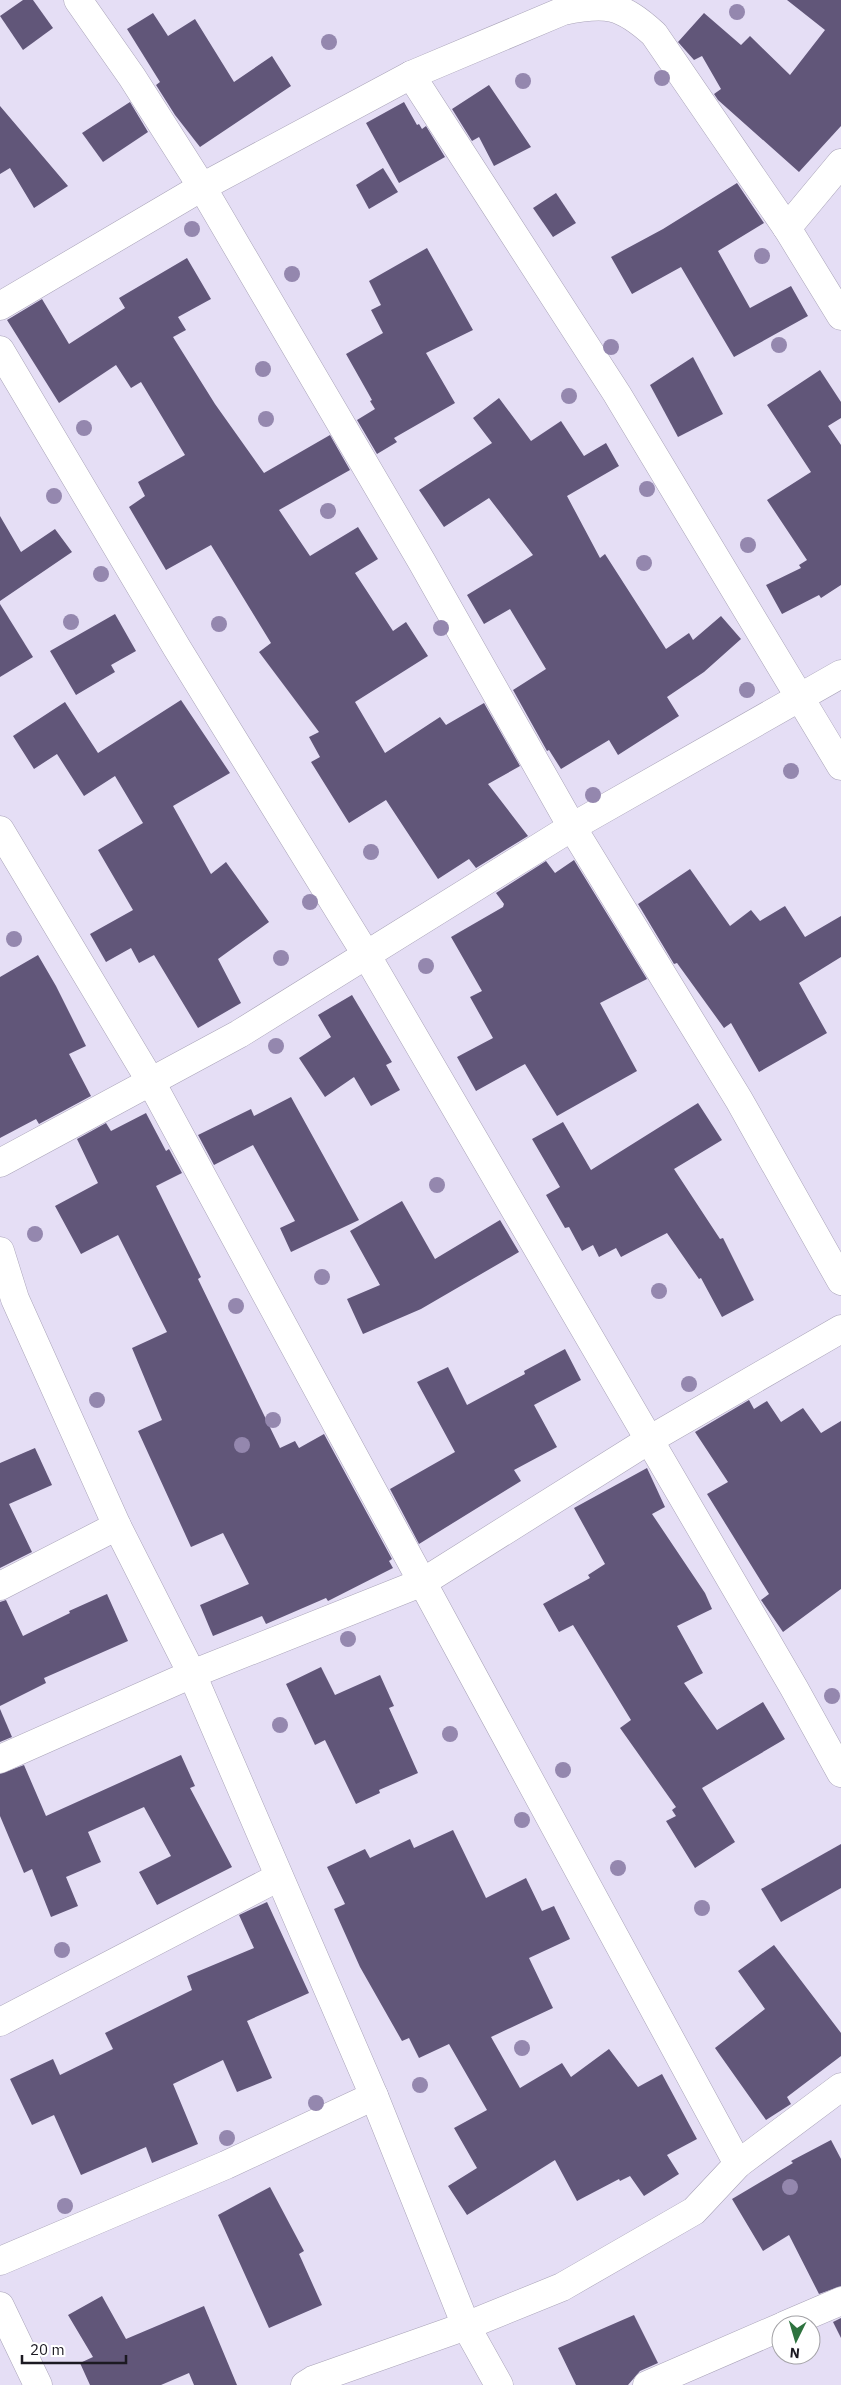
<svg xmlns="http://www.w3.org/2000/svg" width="841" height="2385" viewBox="0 0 841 2385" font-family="'IBM Plex Sans',sans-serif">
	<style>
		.building { fill: #615679 }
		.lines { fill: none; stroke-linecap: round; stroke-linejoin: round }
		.minor-casing { stroke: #a9a3b8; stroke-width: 29 }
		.minor { stroke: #fff; stroke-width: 28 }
		.tree { fill: #9487ae }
	</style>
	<rect width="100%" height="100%" fill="#e5def5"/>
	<g class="building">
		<polygon points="23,0 33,0 53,28 23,50 0,16"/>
		<polygon points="787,0 841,0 841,126 799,172 718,100 714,94 721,89 702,56 694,60 678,42 704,13 741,45 750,36 790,75 825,30"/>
		<polygon points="153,13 168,36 195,19 234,82 272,56 291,86 200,147 175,115 156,85 160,82 127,29"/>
		<polygon points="489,85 531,147 494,166 479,137 472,141 452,109"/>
		<polygon points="130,102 148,132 103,162 82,133"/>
		<polygon points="404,102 417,125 419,124 422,129 426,126 445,157 399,183 366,123"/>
		<polygon points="0,106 68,186 34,208 10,168 0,174"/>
		<polygon points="383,168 398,192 369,209 356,185"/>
		<polygon points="737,183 764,223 718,251 750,308 791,286 808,316 734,357 681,267 632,294 611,257 663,229"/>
		<polygon points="556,193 576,223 553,237 533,208"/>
		<polygon points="427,248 473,330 426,353 455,403 394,438 397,442 377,454 357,420 375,409 370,401 372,400 346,354 383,333 371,310 381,305 369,281"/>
		<polygon points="187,258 211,299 178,317 186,330 173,337 215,404 264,473 330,435 350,470 279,510 310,556 358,527 378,559 355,573 393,631 406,622 428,656 355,702 385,753 440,717 446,725 484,703 520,766 488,784 528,836 476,868 469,859 438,879 386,800 349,823 311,762 320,757 309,737 319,732 259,652 271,643 211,545 166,570 129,507 145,496 138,482 185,455 141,382 131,388 116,365 59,403 7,320 42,299 69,344 125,308 119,298"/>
		<polygon points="693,357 723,414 678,437 650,385"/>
		<polygon points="820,370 841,402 841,418 828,426 841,445 841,585 821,598 819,595 782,614 766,585 801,568 799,565 807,560 767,500 811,472 767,405"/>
		<polygon points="499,398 531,441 561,421 584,456 606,443 619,466 567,496 600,558 605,554 666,649 689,633 693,640 721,616 741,639 704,672 667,697 679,716 618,755 609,740 561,769 549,750 547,751 513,690 546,669 510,609 484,624 467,595 533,555 489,498 444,527 419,490 492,443 473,418"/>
		<polygon points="0,516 21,552 55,529 72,552 0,601"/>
		<polygon points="0,604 33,657 0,677"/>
		<polygon points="115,614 136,651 111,665 115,672 76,695 50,651"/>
		<polygon points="181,700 230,773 173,806 211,874 226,862 269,922 218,959 241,1003 198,1028 154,955 139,963 131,948 106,962 90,934 133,910 98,850 143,823 115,776 84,796 57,754 34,769 13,736 65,702 98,753"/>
		<polygon points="574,860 647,979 600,1003 637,1071 557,1116 525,1064 476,1091 457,1057 493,1038 470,997 482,991 451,937 503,907 504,904 496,893 546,861 555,873"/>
		<polygon points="690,869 730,926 751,910 760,921 785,906 805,937 841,916 841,957 799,983 827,1033 759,1072 731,1023 724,1028 677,963 674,964 638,904"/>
		<polygon points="38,955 56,986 86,1046 69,1054 91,1096 39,1124 36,1119 0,1138 0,977"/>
		<polygon points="352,995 392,1062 386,1065 400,1090 371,1106 354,1077 325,1097 299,1058 331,1037 318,1015"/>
		<polygon points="291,1097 359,1220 291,1252 280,1228 295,1221 253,1145 214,1165 198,1135 251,1109 254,1116"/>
		<polygon points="698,1103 722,1140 674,1169 720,1239 723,1238 754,1300 722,1317 701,1278 699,1279 667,1233 621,1257 616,1248 599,1257 593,1245 582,1251 569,1227 565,1228 546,1195 560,1187 532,1139 563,1122 591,1170"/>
		<polygon points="146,1113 166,1151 169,1149 182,1173 156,1186 201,1277 198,1279 280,1448 295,1441 299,1448 324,1434 392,1559 389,1561 393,1568 328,1601 326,1598 266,1624 262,1616 213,1636 200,1605 249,1584 223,1533 191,1547 138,1431 162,1420 132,1348 167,1332 118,1235 81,1254 55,1206 98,1183 77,1139 106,1123 111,1131"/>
		<polygon points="402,1201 435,1259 500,1220 519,1252 421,1309 363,1334 347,1299 380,1285 350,1231"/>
		<polygon points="565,1349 581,1380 534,1405 557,1447 514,1470 521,1481 419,1544 390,1489 455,1452 417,1382 448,1367 467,1405 525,1374 524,1371"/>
		<polygon points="749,1400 754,1409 767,1401 781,1422 803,1408 821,1433 841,1421 841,1589 783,1632 761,1600 769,1594 707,1494 728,1482 695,1432"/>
		<polygon points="35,1448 52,1485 9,1504 32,1552 0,1568 0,1463"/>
		<polygon points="647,1468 665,1507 652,1514 705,1593 712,1609 677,1626 703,1673 684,1683 717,1730 763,1702 785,1739 702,1788 735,1842 695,1868 666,1821 676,1816 672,1810 676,1807 620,1728 631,1720 573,1625 559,1632 543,1604 590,1578 588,1575 605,1564 574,1508"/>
		<polygon points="107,1594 128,1641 44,1678 46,1683 0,1706 0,1602 6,1600 23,1636 70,1613 69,1611"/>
		<polygon points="321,1667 335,1695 380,1675 394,1706 389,1708 418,1773 379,1790 380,1793 356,1804 325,1740 315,1745 286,1684"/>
		<polygon points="0,1709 12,1737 0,1742"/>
		<polygon points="181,1755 195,1786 190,1788 232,1867 157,1905 139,1872 171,1856 144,1807 88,1832 101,1862 66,1877 78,1906 51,1917 32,1869 24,1873 0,1816 0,1774 24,1765 46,1816"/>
		<polygon points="453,1830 486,1898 526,1878 542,1911 554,1906 570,1939 529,1958 553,2008 491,2037 520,2088 562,2063 571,2077 609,2049 638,2087 662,2074 697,2139 667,2155 679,2174 644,2196 630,2176 620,2181 619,2179 577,2201 555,2160 467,2215 448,2186 477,2168 454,2128 487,2110 449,2044 419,2058 409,2038 402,2041 360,1967 334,1909 345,1904 327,1867 365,1849 370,1858 410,1839 414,1848"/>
		<polygon points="841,1844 841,1888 781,1922 761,1889"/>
		<polygon points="267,1902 309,1993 247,2021 272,2078 237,2092 223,2060 173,2084 198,2144 152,2163 146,2147 81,2175 54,2115 32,2125 10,2079 53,2059 60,2075 113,2049 105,2033 192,1990 187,1976 254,1948 239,1915"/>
		<polygon points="774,1945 841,2033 841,2056 787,2097 791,2104 766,2120 715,2048 765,2009 738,1971"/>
		<polygon points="831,2140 841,2159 841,2286 819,2294 789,2235 763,2251 732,2199 793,2163 791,2161"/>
		<polygon points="270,2187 304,2251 299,2254 322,2305 269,2328 218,2215"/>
		<polygon points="102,2296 126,2339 204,2306 237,2385 194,2385 189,2373 161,2385 90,2385 80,2363 93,2357 68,2315"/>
		<polygon points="634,2315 658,2363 640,2371 628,2385 576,2385 558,2348"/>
		<polygon points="841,2318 841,2338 833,2322"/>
	</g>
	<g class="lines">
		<g class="minor-casing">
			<g id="minor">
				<polyline points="78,0 132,77 202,187 422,562 572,827 739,1100 841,1281"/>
				<polyline points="411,75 617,394 841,766"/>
				<polyline points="787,228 841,163"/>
				<path d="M0 306 202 187 411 75 563 11C606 2 621 4 654 34L787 228 841 316"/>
				<polyline points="0,350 177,648 367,956 794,1688 841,1773"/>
				<polyline points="0,830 151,1082 738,2164"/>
				<polyline points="0,1163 239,1034 572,827 841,674"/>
				<polyline points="0,1251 15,1299 117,1526 192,1674 374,2096 466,2326 499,2385"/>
				<polyline points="0,1586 117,1526"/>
				<polyline points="0,1759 192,1674 423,1582 649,1440 841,1329"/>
				<polyline points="0,2022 279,1877"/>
				<polyline points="0,2261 226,2165 374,2096"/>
				<polyline points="0,2306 38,2385"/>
				<polyline points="785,2325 841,2301"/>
				<polyline points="305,2385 313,2380 466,2326 562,2287 694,2211 738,2164 841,2087"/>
				<polyline points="647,2385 781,2327"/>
			</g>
		</g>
		<use href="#minor" class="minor"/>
	</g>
	<g class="tree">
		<circle cx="737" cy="12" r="8"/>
		<circle cx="329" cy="42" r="8"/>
		<circle cx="662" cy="78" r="8"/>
		<circle cx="523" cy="81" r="8"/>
		<circle cx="192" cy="229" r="8"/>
		<circle cx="762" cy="256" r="8"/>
		<circle cx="292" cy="274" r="8"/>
		<circle cx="779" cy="345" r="8"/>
		<circle cx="611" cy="347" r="8"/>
		<circle cx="263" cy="369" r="8"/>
		<circle cx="569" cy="396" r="8"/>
		<circle cx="266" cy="419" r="8"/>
		<circle cx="84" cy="428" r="8"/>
		<circle cx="647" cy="489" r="8"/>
		<circle cx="54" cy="496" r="8"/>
		<circle cx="328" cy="511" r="8"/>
		<circle cx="748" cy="545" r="8"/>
		<circle cx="644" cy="563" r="8"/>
		<circle cx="101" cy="574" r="8"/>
		<circle cx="71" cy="622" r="8"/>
		<circle cx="219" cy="624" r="8"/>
		<circle cx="441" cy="628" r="8"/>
		<circle cx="747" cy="690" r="8"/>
		<circle cx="791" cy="771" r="8"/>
		<circle cx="593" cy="795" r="8"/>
		<circle cx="371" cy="852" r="8"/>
		<circle cx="310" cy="902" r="8"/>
		<circle cx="14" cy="939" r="8"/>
		<circle cx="281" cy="958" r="8"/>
		<circle cx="426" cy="966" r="8"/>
		<circle cx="276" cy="1046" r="8"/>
		<circle cx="437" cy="1185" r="8"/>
		<circle cx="35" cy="1234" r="8"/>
		<circle cx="322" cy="1277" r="8"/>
		<circle cx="659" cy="1291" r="8"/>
		<circle cx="236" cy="1306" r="8"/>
		<circle cx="689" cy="1384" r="8"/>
		<circle cx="97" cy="1400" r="8"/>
		<circle cx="273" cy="1420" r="8"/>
		<circle cx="242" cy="1445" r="8"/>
		<circle cx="348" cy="1639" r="8"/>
		<circle cx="832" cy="1696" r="8"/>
		<circle cx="280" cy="1725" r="8"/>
		<circle cx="450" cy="1734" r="8"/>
		<circle cx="563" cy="1770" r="8"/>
		<circle cx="522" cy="1820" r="8"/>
		<circle cx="618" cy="1868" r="8"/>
		<circle cx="702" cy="1908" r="8"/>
		<circle cx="62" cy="1950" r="8"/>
		<circle cx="522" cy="2048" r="8"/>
		<circle cx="420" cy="2085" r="8"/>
		<circle cx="316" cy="2103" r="8"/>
		<circle cx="227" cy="2138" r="8"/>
		<circle cx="790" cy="2187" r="8"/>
		<circle cx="65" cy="2206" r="8"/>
	</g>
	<g transform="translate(796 2340) rotate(185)"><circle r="24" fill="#ffffff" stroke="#a4a3a7"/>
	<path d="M0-4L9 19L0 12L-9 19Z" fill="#2e733f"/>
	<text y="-8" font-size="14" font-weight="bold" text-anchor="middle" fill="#1c1a22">N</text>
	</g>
	<path d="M22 2355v8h104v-8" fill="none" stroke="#1c1a22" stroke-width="2.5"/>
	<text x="30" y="2355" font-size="15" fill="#1c1a22" stroke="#ffffff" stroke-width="4" paint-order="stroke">20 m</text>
</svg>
